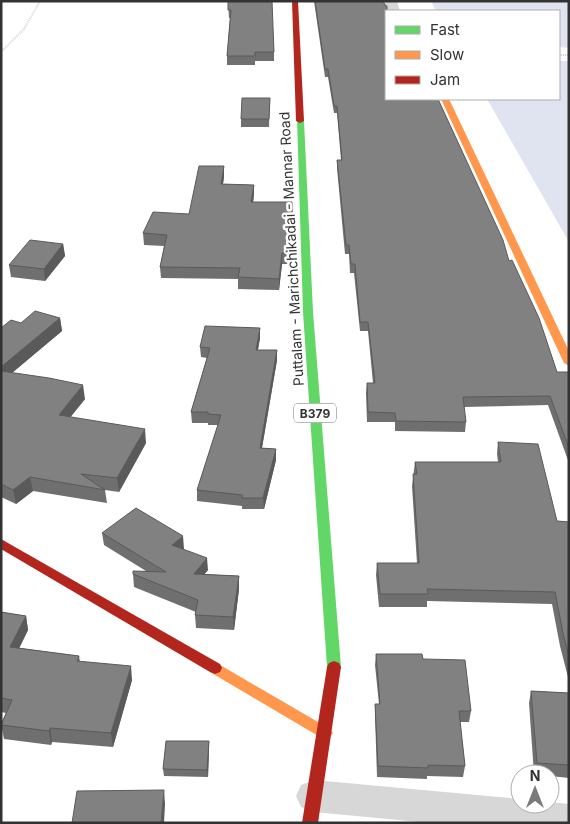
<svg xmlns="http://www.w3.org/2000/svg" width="570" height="824" viewBox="0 0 570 824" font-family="Inter,sans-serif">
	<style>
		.water { fill: #e0e4f1 }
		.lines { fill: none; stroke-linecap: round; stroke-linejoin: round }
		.path { stroke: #d5d5d5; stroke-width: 2; stroke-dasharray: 1 1; stroke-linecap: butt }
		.street { fill: #d7d7d7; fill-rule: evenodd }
		.fast { fill: #63d668; fill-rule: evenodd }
		.slow { fill: #ff974d; fill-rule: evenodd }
		.jam { fill: #b3261e; fill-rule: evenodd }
		.wall { fill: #6f6f6f }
		.shaded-wall { fill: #5a5a5a }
		.building { fill: #818181; stroke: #5a5a5a }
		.labels { text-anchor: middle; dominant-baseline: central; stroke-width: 5; stroke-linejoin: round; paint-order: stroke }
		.shield { fill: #fff; stroke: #707070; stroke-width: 1 }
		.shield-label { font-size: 12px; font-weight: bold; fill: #333 }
		.street-label { font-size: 14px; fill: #333; stroke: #fff }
	</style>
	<rect width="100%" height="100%" fill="#fff"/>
	<g class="water">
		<polygon points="431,1 569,1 569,48 559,47 559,11 436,11"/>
		<polygon points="559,61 569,61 569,242 487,99 559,99"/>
	</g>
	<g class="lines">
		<g class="path">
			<polyline points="1,52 24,29 40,1"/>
			<polyline points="559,55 569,55"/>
		</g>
		<g class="street">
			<polygon points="383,1 397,1 400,11 386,11"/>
			<polygon points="314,780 520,799 520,804 550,804 550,802 569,804 569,823 430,823 314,812 301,807 296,796 301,785"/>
		</g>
		<polygon class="fast" points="297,119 304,121 313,312 341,667 339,671 334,673 329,671 327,667 303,312"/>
		<g class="slow">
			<polygon points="441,99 449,99 569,351 569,366 564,363"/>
			<polygon points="215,662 330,729 333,733 330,737 325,739 320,737 210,672 208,668 210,664"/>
		</g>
		<g class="jam">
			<polygon points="292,1 298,1 304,121 300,123 296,121"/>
			<polygon points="1,539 220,664 222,668 220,672 215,674 210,672 1,549"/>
			<polygon points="334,661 339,663 341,667 318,823 302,823 327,667 329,663"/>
		</g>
	</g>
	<g class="wall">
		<polygon points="228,1 274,52 274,61 255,61 255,65 227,65 227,56 230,18 229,18"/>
		<polygon points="314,1 383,1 386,99 509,261 557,372 569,372 569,463 548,405 464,407 466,422 465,432 395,431 395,422 367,422 366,393 367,383 373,383 368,331 360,331 354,273 350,273 349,254 345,254 337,168 337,160 341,160 337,113 334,113 328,77 325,77"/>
		<polygon points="270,98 269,127 241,127 241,119"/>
		<polygon points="224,166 224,177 223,184 254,185 253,202 292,202 293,264 282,264 279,290 238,289 238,279 161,278 160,267 164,246 144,245 143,233 189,214"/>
		<polygon points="63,244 65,256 45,281 11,277 9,265"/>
		<polygon points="60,318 62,331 12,373 85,399 70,417 146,443 119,492 105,490 107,503 33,491 16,504 1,497 1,328 21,323"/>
		<polygon points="260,328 260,338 258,350 277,350 277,360 262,448 276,449 276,460 264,509 242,509 242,506 197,501 197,490 218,425 208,425 208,423 192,423 191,412 207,358 201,357 200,347"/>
		<polygon points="498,442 557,521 569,522 569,681 560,646 552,604 427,601 427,607 379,607 376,575 377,563 417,563 412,486 415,462 498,462 497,454"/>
		<polygon points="102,533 184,549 183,549 208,570 204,574 239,576 239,589 234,630 196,628 195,615 196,612 134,587 133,574 146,571 104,545"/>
		<polygon points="1,612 26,616 28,630 19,648 79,656 80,662 132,680 113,747 52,742 51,745 4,739 1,724 6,713 1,712"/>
		<polygon points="376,654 423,659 471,711 469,722 460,722 465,766 463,777 427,776 427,779 377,777 375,715 375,704 379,704 375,665"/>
		<polygon points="531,691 569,693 569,778 550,776 550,774 534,774 529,703"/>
		<polygon points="209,741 209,748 208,777 164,776 163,769"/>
	</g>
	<g class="shaded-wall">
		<polygon points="224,166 224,177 221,195 221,184"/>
		<polygon points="254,185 254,195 252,213 251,202"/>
		<polygon points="63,244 65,256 45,281 44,269"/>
		<polygon points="282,253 282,264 279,290 279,279"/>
		<polygon points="60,318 62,331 1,382 1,367"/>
		<polygon points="260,328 260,338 256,360 256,350"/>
		<polygon points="277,350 277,360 260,459 260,448"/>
		<polygon points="83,385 85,399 61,429 59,415"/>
		<polygon points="145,429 146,443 119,492 117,478"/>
		<polygon points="276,449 276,460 264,509 263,498"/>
		<polygon points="30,477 33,491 16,504 13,490"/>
		<polygon points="183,536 184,549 173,557 172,545"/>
		<polygon points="207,558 208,570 195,586 194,574"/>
		<polygon points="239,576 239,589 234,630 233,617"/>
		<polygon points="26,616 28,630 13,661 10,647"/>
		<polygon points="131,666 132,680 113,747 111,733"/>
		<polygon points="50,728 52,742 51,745 49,731"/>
		<polygon points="209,741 209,748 208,777 207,770"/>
		<polygon points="164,790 165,804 164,823 161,823"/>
	</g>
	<g class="building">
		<polygon points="228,1 272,1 274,52 255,52 255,56 227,56 231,10 228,10"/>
		<polygon points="315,1 383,1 385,5 387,6 387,11 386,11 386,99 438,99 503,240 509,261 512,260 539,318 557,372 569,372 569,448 550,396 463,397 466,422 396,421 395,413 368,412 367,383 375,383 368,322 360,322 355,264 351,264 349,245 346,245 337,160 342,160 337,106 334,106 328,69 325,69"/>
		<polygon points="242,98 270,98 269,119 241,119"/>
		<polygon points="199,166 224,166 221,184 254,185 251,202 292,202 293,253 282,253 279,279 238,277 240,268 160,267 167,235 143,233 153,212 189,214"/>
		<polygon points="30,240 63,244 44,269 9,265"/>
		<polygon points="35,311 60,318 1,367 1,328 11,320 21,323"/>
		<polygon points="205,326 260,328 256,350 277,350 260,448 276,449 263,498 242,498 242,495 197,490 221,415 208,414 208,412 191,412 210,348 200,347"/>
		<polygon points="1,371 49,378 83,385 59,415 145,429 117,478 81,474 105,490 30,477 13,490 1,484"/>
		<polygon points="498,442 538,444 557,521 569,522 569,657 563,633 555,592 427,589 428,594 380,594 377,563 419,563 413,474 417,474 415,462 501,462"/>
		<polygon points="136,508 183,536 172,545 207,558 194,574 239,576 233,617 195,615 198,600 133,574 133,571 166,572 102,533"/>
		<polygon points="1,612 26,616 10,647 79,656 77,661 131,666 111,733 50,728 49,731 1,725 12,700 1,698"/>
		<polygon points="376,654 422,654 423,659 465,660 471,711 459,711 465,766 428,765 428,768 378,766 375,704 380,704"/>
		<polygon points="531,691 569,693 569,765 537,763"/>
		<polygon points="166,741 209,741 207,770 163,769"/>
		<polygon points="164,790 161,823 72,823 77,791"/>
	</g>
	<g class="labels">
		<rect class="shield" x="294" y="403.5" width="42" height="19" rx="4"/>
		<g class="shield-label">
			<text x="315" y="413">B379</text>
		</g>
		<g class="street-label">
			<text transform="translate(291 249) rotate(-93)">Puttalam - Marichchikadai - Mannar Road</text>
		</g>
	</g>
	<rect width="570" height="824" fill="none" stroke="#333333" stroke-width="5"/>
	<rect x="385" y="10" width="175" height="90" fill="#ffffff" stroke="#adadad"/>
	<rect x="395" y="26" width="25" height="8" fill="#63d668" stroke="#adadad"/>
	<text x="430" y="35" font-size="15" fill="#333333">Fast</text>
	<rect x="395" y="51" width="25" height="8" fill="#ff974d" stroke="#adadad"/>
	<text x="430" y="60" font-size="15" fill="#333333">Slow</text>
	<rect x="395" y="76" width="25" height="8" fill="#b3261e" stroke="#adadad"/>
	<text x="430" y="85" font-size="15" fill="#333333">Jam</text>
	<g transform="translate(535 789)"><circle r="24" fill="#ffffff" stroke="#adadad"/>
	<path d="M0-4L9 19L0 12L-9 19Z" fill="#7a7a7a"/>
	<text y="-8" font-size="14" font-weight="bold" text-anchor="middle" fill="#333333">N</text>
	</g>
</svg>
